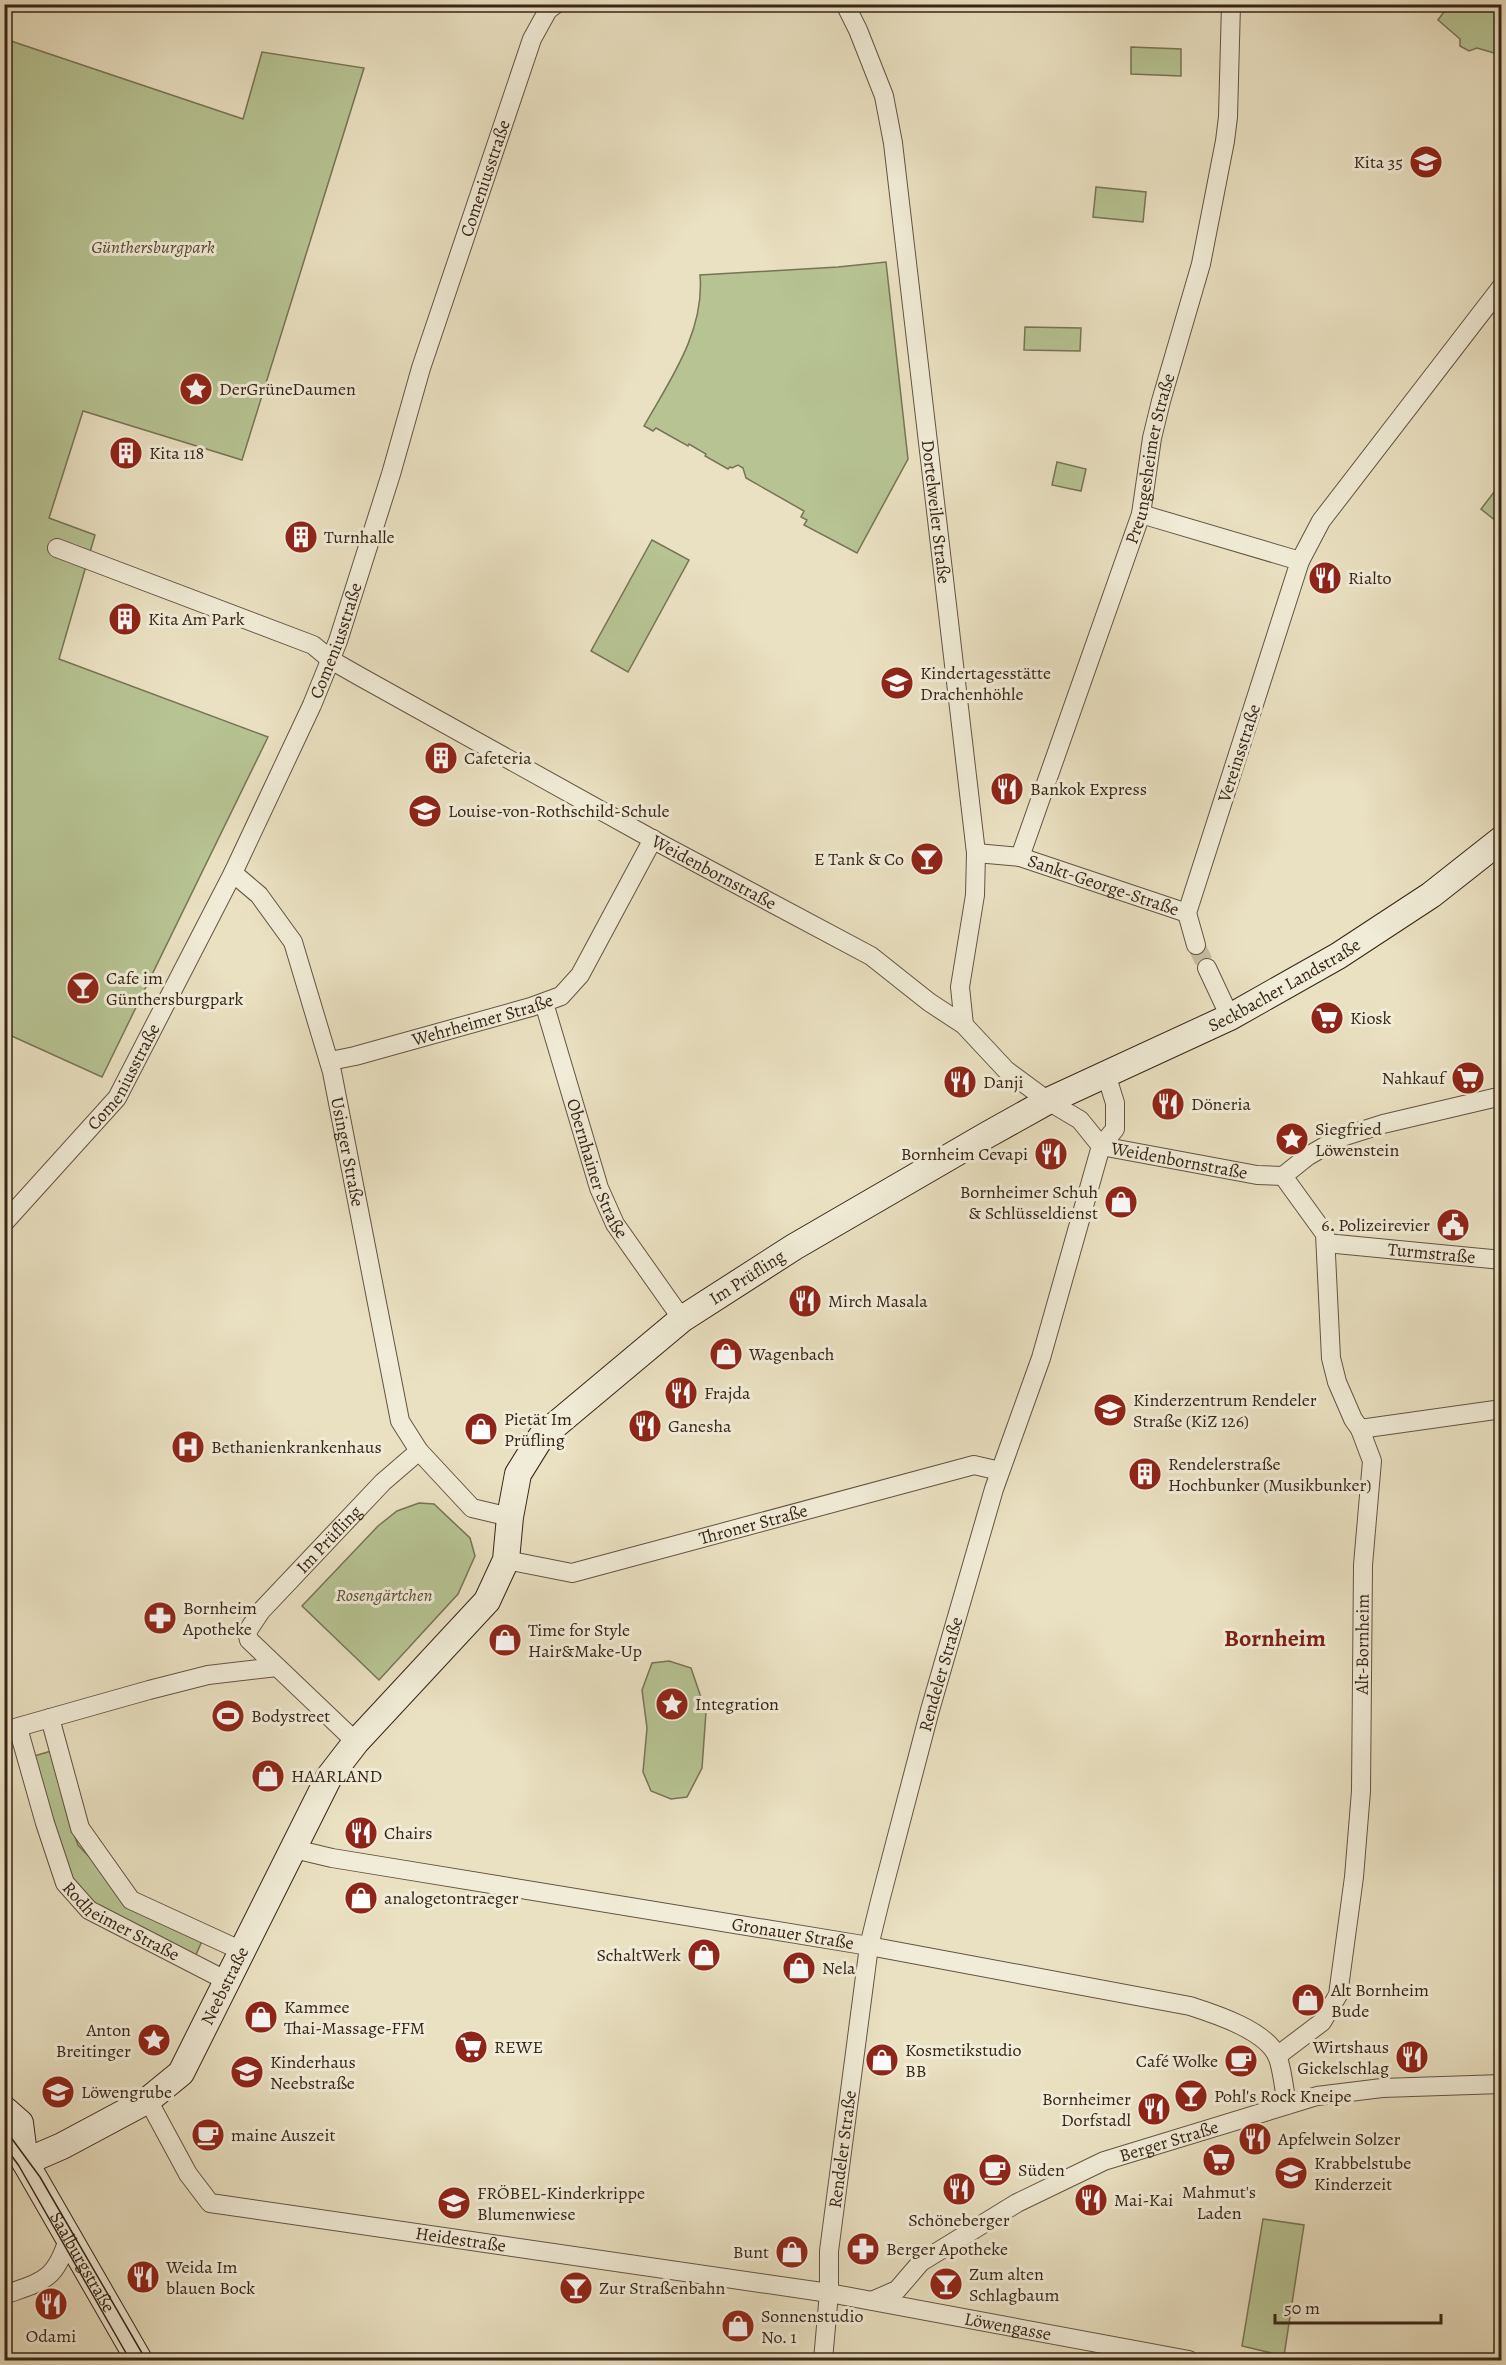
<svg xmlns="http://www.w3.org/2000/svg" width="1506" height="2365" viewBox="0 0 1506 2365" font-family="Alegreya,serif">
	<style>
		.green { fill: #b7c393; stroke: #777455; stroke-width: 1.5 }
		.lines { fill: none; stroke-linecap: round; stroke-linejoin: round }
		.street-tunnel { stroke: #c6bba0; stroke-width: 18; stroke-dasharray: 18 9; stroke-linecap: butt }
		.street-casing { stroke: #645342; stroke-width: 20 }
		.secondary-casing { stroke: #372417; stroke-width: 28 }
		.street { stroke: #f1ecd7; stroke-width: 18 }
		.secondary { stroke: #f1ecd7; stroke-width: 26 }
		.tram { stroke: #372417; stroke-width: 1.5 }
		.labels { text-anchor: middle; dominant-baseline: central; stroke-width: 6; stroke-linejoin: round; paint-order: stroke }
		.poi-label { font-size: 18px; fill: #372417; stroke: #f1ecd7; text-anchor: start }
		.street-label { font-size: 18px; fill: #372417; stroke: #f1ecd7 }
		.park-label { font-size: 18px; font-style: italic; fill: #574c36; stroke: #f1ecd7 }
		.district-label { font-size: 24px; font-weight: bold; fill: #7a1f14; stroke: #f1ecd7 }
	</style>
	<rect width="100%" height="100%" fill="#eae1c2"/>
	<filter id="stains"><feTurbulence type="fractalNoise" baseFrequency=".00333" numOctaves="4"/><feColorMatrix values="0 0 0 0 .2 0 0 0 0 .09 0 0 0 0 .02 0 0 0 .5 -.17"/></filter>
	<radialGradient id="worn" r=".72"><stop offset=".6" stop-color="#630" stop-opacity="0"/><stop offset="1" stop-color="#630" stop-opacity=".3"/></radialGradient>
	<g class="green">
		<polygon points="1449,5 1501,5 1501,55 1477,48 1469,51 1460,46 1460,39 1438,20"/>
		<polygon points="5,39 243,119 262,52 364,68 242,460 83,411 49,518 95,535 59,659 268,737 102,1077 5,1033"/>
		<polygon points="1131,47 1181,49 1181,76 1131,74"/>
		<polygon points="1096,187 1146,192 1143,222 1093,217"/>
		<path d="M886 262 908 459 857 553 804 525 807 520 801 517 804 511 746 478 743 468 738 465 732 468 730 467 728 469 705 456 706 454 689 444 688 446 656 428 653 431 644 426C670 380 705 331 700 275L838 267Z"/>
		<polygon points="1025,327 1081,328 1080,351 1024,350"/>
		<polygon points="1057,462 1086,469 1081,491 1052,485"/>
		<polygon points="1501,483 1501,525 1481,509"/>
		<polygon points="652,540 689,560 628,672 591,651"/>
		<polygon points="1500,1268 1501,1268 1501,1392 1497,1386"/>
		<polygon points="419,1503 434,1504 470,1538 475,1556 458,1594 379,1680 302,1606 378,1526 397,1511"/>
		<polygon points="669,1661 691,1668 706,1712 702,1768 687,1797 671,1799 651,1791 643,1772 647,1728 642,1690 652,1663"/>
		<polygon points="51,1751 68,1818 78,1845 101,1869 202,1941 195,1957 94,1909 68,1878 31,1757"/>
		<polygon points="1263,2219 1304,2225 1284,2356 1242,2346"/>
	</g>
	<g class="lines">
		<polyline class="street-tunnel" points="1196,945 1207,968"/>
		<g class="street-casing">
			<g id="street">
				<path id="s1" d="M845 4 858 30 884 96 893 143 976 853 975 895 960 987 964 1025"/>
				<polyline points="1141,514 1300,561 1187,913 1196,945"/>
				<path id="s2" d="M57 548 313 645 331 660 359 676 663 845 871 956 929 1002 964 1025 1006 1070 1048 1101 1080 1120 1101 1146 1257 1175 1283 1176"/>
				<polyline points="1300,561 1321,521 1502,286"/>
				<path id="s3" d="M976 853 1020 857 1141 514 1152 438 1161 401 1201 264 1225 141 1228 117 1231 4"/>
				<path id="s4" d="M1020 857 1187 913"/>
				<path id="s5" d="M233 873 259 895 293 942 332 1072 400 1421 419 1451 472 1508 510 1517"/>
				<polyline points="1207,968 1230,1017"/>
				<path id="s6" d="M544 1003 599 1188 615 1224 682 1319"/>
				<path id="s7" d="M330 1061 355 1056 531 1007 561 996 580 975 653 839"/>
				<polyline points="1283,1176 1308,1156 1339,1138 1383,1124 1502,1096"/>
				<path id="s8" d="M4 1223 117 1098 233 873 312 705 338 641 391 474 421 368 532 39 548 10 556 4"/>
				<path id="s9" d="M1326 1243 1502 1260"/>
				<polyline points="1360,1429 1502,1409"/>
				<path id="s10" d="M506 1560 572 1573 974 1465 1000 1471"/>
				<polyline points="50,1718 80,1828 131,1900 242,1951"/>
				<path id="s11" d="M18 1728 45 1823 65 1883 89 1910 227 1981"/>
				<polyline points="4,1731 149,1690 208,1675 277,1667"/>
				<path id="s12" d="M356 1742 249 1640 247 1632 261 1611 383 1482 419 1451"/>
				<path id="s13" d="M294 1849 332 1858 869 1946 1190 2006C1215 2014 1268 2031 1278 2058 1283 2073 1284 2090 1287 2105"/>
				<path id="s14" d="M1277 2056 1322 2022 1338 1995 1354 1877 1361 1791 1363 1565 1372 1461 1360 1429 1353 1419 1337 1382 1331 1358 1325 1234 1283 1176"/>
				<path id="s15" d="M148 2100 188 2174 210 2203 829 2293 1189 2360"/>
				<path d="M4 2295C43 2281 55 2281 68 2239"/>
				<path id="s16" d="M874 2300 897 2290 921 2262 1017 2203 1104 2161 1317 2096 1382 2088 1502 2084"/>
				<path id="s17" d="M823 2360 829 2293V2251L869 1946 880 1901 930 1710 994 1489 1041 1358 1101 1146 1115 1129V1103L1106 1074"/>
			</g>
		</g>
		<g class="secondary-casing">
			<g id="secondary">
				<path id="s18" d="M4 2109 20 2123 25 2162 139 2360"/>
				<path id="s19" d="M25 2162 62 2146 148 2100 181 2073 329 1777 356 1742 487 1601 506 1560 510 1517 518 1474 541 1437 682 1319 794 1247 987 1135 1048 1101 1230 1017 1338 956 1431 895 1502 839"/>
			</g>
		</g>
		<use href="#street" class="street"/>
		<use href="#secondary" class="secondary"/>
		<g class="tram">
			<polyline points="4,2128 40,2177 146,2360"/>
			<polyline points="4,2145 19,2166 130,2360"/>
		</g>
	</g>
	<defs>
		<g id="school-disc" transform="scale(1.725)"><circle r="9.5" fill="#8f2418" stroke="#f1ecd7"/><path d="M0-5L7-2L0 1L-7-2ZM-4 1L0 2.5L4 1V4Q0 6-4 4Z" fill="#fff"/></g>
		<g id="sight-disc" transform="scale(1.725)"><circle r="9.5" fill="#8f2418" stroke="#f1ecd7"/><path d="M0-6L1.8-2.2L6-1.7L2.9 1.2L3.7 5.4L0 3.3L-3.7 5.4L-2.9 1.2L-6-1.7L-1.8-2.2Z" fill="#fff"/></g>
		<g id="building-disc" transform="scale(1.725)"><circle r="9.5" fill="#8f2418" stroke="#f1ecd7"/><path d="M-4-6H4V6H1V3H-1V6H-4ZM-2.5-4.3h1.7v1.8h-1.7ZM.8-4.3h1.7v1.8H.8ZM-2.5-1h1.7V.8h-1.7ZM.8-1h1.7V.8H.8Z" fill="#fff"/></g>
		<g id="restaurant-disc" transform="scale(1.725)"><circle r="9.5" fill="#8f2418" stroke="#f1ecd7"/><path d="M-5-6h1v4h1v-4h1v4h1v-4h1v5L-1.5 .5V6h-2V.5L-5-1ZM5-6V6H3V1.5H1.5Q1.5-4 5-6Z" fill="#fff"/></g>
		<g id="bar-disc" transform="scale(1.725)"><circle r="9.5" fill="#8f2418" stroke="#f1ecd7"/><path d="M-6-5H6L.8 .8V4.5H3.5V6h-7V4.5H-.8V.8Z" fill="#fff"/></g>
		<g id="supermarket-disc" transform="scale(1.725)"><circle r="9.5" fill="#8f2418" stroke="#f1ecd7"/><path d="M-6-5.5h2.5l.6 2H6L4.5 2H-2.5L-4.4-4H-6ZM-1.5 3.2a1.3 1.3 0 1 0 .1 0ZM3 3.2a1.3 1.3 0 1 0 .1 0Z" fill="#fff"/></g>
		<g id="shop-disc" transform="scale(1.725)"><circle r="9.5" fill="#8f2418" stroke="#f1ecd7"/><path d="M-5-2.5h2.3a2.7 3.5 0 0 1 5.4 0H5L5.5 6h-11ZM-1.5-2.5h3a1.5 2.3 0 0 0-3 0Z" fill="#fff"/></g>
		<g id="civic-disc" transform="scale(1.725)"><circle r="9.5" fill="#8f2418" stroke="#f1ecd7"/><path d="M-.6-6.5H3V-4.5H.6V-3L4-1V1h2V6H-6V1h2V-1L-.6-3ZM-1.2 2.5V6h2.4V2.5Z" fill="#fff"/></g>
		<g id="hospital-disc" transform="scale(1.725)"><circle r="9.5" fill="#8f2418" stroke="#f1ecd7"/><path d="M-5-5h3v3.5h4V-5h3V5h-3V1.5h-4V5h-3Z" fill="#fff"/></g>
		<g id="pharmacy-disc" transform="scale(1.725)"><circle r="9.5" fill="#8f2418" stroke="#f1ecd7"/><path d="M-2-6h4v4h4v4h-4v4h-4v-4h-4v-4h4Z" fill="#fff"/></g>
		<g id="stadium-disc" transform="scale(1.725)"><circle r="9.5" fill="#8f2418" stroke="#f1ecd7"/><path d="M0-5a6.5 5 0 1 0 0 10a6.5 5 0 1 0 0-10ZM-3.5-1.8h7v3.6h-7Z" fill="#fff"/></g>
		<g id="cafe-disc" transform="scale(1.725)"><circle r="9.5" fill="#8f2418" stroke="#f1ecd7"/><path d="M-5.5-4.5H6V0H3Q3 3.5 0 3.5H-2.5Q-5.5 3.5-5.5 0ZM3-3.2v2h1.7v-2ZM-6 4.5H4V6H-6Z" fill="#fff"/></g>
	</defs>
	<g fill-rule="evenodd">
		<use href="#school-disc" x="1426" y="162"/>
		<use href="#sight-disc" x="196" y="389"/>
		<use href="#building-disc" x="126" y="453"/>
		<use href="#building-disc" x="301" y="537"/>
		<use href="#restaurant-disc" x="1325" y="578"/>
		<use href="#building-disc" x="125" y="619"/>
		<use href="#school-disc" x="897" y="683"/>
		<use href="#building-disc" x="441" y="758"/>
		<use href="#restaurant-disc" x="1007" y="789"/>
		<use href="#school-disc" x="425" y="811"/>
		<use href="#bar-disc" x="927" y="859"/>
		<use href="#bar-disc" x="83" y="988"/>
		<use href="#supermarket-disc" x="1327" y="1018"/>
		<use href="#supermarket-disc" x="1468" y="1078"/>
		<use href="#restaurant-disc" x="960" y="1082"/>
		<use href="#restaurant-disc" x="1168" y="1104"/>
		<use href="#sight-disc" x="1292" y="1139"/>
		<use href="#restaurant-disc" x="1051" y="1154"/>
		<use href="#shop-disc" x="1121" y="1202"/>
		<use href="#civic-disc" x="1453" y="1225"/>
		<use href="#restaurant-disc" x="805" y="1301"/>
		<use href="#shop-disc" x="726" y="1354"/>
		<use href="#restaurant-disc" x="681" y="1393"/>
		<use href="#school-disc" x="1110" y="1410"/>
		<use href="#restaurant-disc" x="645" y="1426"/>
		<use href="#shop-disc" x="481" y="1429"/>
		<use href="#hospital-disc" x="188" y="1447"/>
		<use href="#building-disc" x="1145" y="1474"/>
		<use href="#pharmacy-disc" x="160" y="1618"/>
		<use href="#shop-disc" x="505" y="1640"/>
		<use href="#sight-disc" x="672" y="1704"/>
		<use href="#stadium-disc" x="228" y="1716"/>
		<use href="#shop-disc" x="268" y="1776"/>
		<use href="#restaurant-disc" x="361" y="1833"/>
		<use href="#shop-disc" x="361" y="1898"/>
		<use href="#shop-disc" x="704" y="1955"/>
		<use href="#shop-disc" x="799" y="1968"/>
		<use href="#shop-disc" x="1308" y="2000"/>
		<use href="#shop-disc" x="261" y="2017"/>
		<use href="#sight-disc" x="154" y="2040"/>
		<use href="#supermarket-disc" x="471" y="2047"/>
		<use href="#restaurant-disc" x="1412" y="2057"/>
		<use href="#shop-disc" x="882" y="2060"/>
		<use href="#cafe-disc" x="1241" y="2061"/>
		<use href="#school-disc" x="247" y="2072"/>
		<use href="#school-disc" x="58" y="2092"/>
		<use href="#bar-disc" x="1191" y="2096"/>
		<use href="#restaurant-disc" x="1154" y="2109"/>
		<use href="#cafe-disc" x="208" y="2135"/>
		<use href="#restaurant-disc" x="1255" y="2139"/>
		<use href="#supermarket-disc" x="1219" y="2160"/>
		<use href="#cafe-disc" x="995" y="2170"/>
		<use href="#school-disc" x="1291" y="2173"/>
		<use href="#restaurant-disc" x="959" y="2189"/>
		<use href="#restaurant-disc" x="1091" y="2200"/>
		<use href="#school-disc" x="454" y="2203"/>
		<use href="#pharmacy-disc" x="863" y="2249"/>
		<use href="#shop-disc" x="792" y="2252"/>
		<use href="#restaurant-disc" x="143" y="2277"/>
		<use href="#bar-disc" x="946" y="2284"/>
		<use href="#bar-disc" x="576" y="2288"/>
		<use href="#restaurant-disc" x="51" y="2304"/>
		<use href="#shop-disc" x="738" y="2326"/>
	</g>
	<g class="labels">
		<g class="poi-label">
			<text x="1403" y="162" text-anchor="end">Kita 35</text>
			<text x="219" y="389">DerGrüneDaumen</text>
			<text x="149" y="453">Kita 118</text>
			<text x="324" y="537">Turnhalle</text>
			<text x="1348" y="578">Rialto</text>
			<text x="148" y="619">Kita Am Park</text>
			<text x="920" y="673">Kindertagesstätte<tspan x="920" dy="21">Drachenhöhle</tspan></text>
			<text x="464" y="758">Cafeteria</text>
			<text x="1030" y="789">Bankok Express</text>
			<text x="448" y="811">Louise-von-Rothschild-Schule</text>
			<text x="904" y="859" text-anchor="end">E Tank &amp; Co</text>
			<text x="106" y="978">Cafe im<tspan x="106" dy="21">Günthersburgpark</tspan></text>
			<text x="1350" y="1018">Kiosk</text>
			<text x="1445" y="1078" text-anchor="end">Nahkauf</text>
			<text x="983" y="1082">Danji</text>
			<text x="1191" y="1104">Döneria</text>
			<text x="1315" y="1129">Siegfried<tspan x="1315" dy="21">Löwenstein</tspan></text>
			<text x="1028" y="1154" text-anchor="end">Bornheim Cevapi</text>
			<text x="1098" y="1192" text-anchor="end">Bornheimer Schuh<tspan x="1098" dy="21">&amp; Schlüsseldienst</tspan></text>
			<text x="1430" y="1225" text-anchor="end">6. Polizeirevier</text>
			<text x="828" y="1301">Mirch Masala</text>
			<text x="749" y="1354">Wagenbach</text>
			<text x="704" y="1393">Frajda</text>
			<text x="1133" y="1400">Kinderzentrum Rendeler<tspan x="1133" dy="21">Straße (KiZ 126)</tspan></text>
			<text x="504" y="1419">Pietät Im<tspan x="504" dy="21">Prüfling</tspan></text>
			<text x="668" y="1426">Ganesha</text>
			<text x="211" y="1447">Bethanienkrankenhaus</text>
			<text x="1168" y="1464">Rendelerstraße<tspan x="1168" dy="21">Hochbunker (Musikbunker)</tspan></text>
			<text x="183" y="1608">Bornheim<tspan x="183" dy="21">Apotheke</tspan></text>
			<text x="528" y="1630">Time for Style<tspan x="528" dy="21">Hair&amp;Make-Up</tspan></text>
			<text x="695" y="1704">Integration</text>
			<text x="251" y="1716">Bodystreet</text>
			<text x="291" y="1776">HAARLAND</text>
			<text x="384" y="1833">Chairs</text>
			<text x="384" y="1898">analogetontraeger</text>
			<text x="681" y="1955" text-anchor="end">SchaltWerk</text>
			<text x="822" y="1968">Nela</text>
			<text x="1331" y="1990">Alt Bornheim<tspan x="1331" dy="21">Bude</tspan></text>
			<text x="284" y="2007">Kammee<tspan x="284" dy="21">Thai-Massage-FFM</tspan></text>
			<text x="131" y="2030" text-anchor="end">Anton<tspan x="131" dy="21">Breitinger</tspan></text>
			<text x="494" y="2047">REWE</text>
			<text x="1389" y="2047" text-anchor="end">Wirtshaus<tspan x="1389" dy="21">Gickelschlag</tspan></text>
			<text x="905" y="2050">Kosmetikstudio<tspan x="905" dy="21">BB</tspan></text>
			<text x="1218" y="2061" text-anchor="end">Café Wolke</text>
			<text x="270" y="2062">Kinderhaus<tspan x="270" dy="21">Neebstraße</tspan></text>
			<text x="81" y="2092">Löwengrube</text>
			<text x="1214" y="2096">Pohl's Rock Kneipe</text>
			<text x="1131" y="2099" text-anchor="end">Bornheimer<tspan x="1131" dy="21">Dorfstadl</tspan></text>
			<text x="231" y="2135">maine Auszeit</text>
			<text x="1278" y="2139">Apfelwein Solzer</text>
			<text x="1314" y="2163">Krabbelstube<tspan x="1314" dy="21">Kinderzeit</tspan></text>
			<text x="1018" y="2170">Süden</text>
			<text x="1219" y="2192" text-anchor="middle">Mahmut's<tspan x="1219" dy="21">Laden</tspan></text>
			<text x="477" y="2193">FRÖBEL-Kinderkrippe<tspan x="477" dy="21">Blumenwiese</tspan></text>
			<text x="1114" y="2200">Mai-Kai</text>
			<text x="959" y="2220" text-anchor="middle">Schöneberger</text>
			<text x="886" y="2249">Berger Apotheke</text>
			<text x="769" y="2252" text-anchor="end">Bunt</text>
			<text x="166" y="2267">Weida Im<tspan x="166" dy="21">blauen Bock</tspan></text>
			<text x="969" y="2274">Zum alten<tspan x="969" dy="21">Schlagbaum</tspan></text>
			<text x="599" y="2288">Zur Straßenbahn</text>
			<text x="761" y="2316">Sonnenstudio<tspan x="761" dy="21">No. 1</tspan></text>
			<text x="51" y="2336" text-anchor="middle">Odami</text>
		</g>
		<g class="street-label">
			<text stroke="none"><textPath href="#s8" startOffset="1162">Comeniusstraße</textPath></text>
			<text stroke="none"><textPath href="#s3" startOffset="464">Preungesheimer Straße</textPath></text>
			<text stroke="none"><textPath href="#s1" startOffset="519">Dortelweiler Straße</textPath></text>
			<text stroke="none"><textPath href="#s8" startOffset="676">Comeniusstraße</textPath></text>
			<text transform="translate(1239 753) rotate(-72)">Vereinsstraße</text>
			<text stroke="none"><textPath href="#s2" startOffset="735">Weidenbornstraße</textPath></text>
			<text stroke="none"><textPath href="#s4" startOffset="88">Sankt-George-Straße</textPath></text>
			<text stroke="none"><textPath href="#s19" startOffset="1797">Seckbacher Landstraße</textPath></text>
			<text stroke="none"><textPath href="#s7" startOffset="158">Wehrheimer Straße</textPath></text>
			<text stroke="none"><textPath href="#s8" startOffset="190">Comeniusstraße</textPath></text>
			<text stroke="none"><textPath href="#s5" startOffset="309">Usinger Straße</textPath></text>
			<text stroke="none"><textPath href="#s2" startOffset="1293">Weidenbornstraße</textPath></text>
			<text stroke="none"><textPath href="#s6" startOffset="174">Obernhainer Straße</textPath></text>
			<text stroke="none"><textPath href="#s9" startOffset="106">Turmstraße</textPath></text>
			<text stroke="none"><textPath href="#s19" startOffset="1185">Im Prüfling</textPath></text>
			<text stroke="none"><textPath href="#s10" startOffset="255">Throner Straße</textPath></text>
			<text stroke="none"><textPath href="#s12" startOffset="280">Im Prüfling</textPath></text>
			<text stroke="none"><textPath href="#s14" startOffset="440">Alt-Bornheim</textPath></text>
			<text stroke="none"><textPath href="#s17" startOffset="698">Rendeler Straße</textPath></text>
			<text stroke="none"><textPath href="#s11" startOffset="231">Rodheimer Straße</textPath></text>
			<text stroke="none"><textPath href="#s13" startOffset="506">Gronauer Straße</textPath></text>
			<text stroke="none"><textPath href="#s19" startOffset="278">Neebstraße</textPath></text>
			<text stroke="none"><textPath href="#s16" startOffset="339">Berger Straße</textPath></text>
			<text stroke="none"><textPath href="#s17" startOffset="212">Rendeler Straße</textPath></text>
			<text stroke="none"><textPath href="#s15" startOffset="374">Heidestraße</textPath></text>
			<text stroke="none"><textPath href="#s18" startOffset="176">Saalburgstraße</textPath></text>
			<text stroke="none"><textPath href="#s15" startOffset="928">Löwengasse</textPath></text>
		</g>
		<g class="park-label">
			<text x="153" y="247">Günthersburgpark</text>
			<text x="384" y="1595">Rosengärtchen</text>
		</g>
		<g class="district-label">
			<text x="1275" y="1638">Bornheim</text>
		</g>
	</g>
	<rect width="1506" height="2365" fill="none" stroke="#eae1c2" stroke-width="24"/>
	<rect x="6" y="6" width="1494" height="2353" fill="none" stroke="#372417" stroke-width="3"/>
	<rect x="12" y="12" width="1482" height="2341" fill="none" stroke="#372417" stroke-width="1.5"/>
	<path d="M1275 2314v9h166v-9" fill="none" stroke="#372417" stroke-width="3"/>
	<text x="1284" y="2314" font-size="18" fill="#372417" stroke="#f1ecd7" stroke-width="4.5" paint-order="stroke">50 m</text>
	<rect width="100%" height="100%" filter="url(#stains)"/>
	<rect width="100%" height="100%" fill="url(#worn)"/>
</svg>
